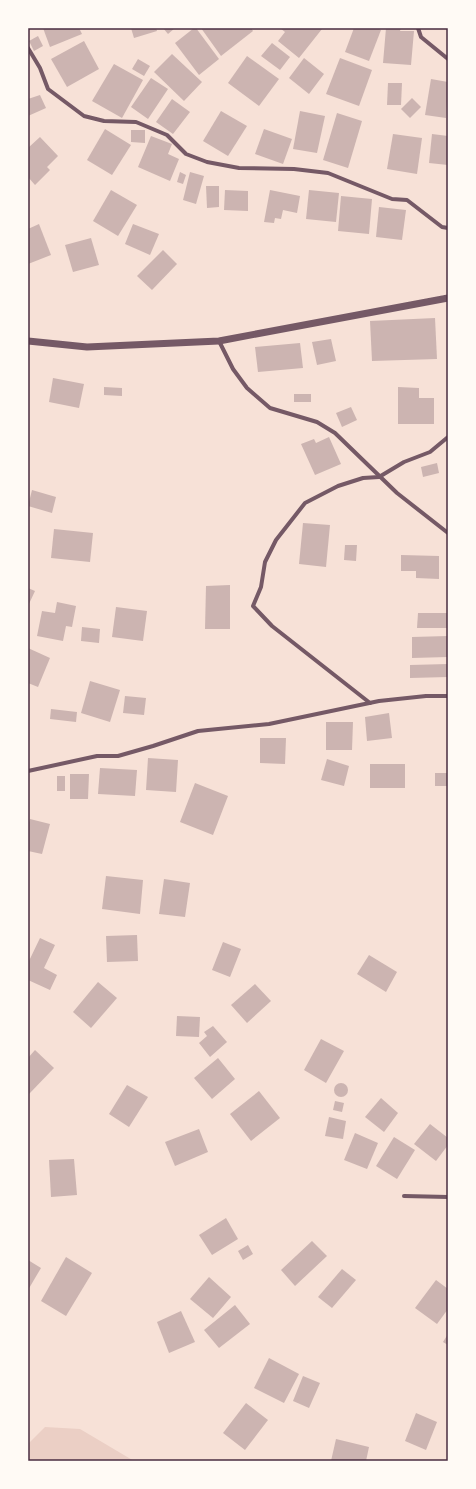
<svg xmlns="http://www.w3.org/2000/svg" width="476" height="1489" viewBox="0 0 476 1489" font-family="'DejaVu Sans',sans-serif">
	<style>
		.green { fill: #ebcfc5 }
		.building { fill: #ccb4b1 }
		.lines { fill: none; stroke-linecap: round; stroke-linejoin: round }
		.minor { stroke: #755966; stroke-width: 4 }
		.tertiary { stroke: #755966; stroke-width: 7 }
		.neatline { fill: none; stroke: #4a2c40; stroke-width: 1.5 }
	</style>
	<rect width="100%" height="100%" fill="#f7e1d7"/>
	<polygon class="green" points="45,1427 80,1429 134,1461 28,1461 28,1444"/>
	<g class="building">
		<polygon points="43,28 79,28 82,34 50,47"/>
		<polygon points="131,28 156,28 157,31 134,38"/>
		<polygon points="163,28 175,28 168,34"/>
		<polygon points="194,28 196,28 219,59 199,75 175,43"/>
		<polygon points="201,28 251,28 253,31 221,56"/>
		<polygon points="280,28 321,28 322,29 299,58 278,41 285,32"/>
		<polygon points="354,28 377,28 381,30 369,61 345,52"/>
		<polygon points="386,28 401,28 400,31 414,31 411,65 383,63"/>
		<polygon points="38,36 43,46 34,51 29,41"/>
		<polygon points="84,41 99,69 67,87 51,59"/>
		<polygon points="272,43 290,57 280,70 261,56"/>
		<polygon points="172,54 202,82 184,101 154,72"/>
		<polygon points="247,56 279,79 259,106 228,83"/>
		<polygon points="304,58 324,74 309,94 289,78"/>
		<polygon points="340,58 372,70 359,106 326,94"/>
		<polygon points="138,59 150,66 144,76 132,69"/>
		<polygon points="114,64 143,80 122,118 92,101"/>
		<polygon points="151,78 168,89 148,119 131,107"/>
		<polygon points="431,79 448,82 446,118 425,115"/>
		<polygon points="388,83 402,83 401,105 387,105"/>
		<polygon points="40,95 46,108 28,116 28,99"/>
		<polygon points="412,98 421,107 410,118 401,109"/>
		<polygon points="172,99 190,112 173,134 156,122"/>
		<polygon points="221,111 247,126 228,156 203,141"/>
		<polygon points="300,111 325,116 317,153 293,149"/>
		<polygon points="337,113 362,121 348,168 323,160"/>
		<polygon points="105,129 131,145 112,175 87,160"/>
		<polygon points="264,129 292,139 283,164 255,154"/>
		<polygon points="131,130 145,130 145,143 131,142"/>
		<polygon points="393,134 422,138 417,174 387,169"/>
		<polygon points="432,134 448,136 448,165 429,163"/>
		<polygon points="151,136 172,144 168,154 179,159 170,181 138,167"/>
		<polygon points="40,137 58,156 47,167 50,170 35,185 28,177 28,148"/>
		<polygon points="180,172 186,175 183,184 177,182"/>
		<polygon points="190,172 204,176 196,204 183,200"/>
		<polygon points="206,186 219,186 219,207 207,208"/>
		<polygon points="111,190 137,205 118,236 93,221"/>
		<polygon points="225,190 248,191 248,211 224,210"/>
		<polygon points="270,190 300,196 297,213 283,210 281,219 275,218 274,223 264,222"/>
		<polygon points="309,190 339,193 336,222 306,219"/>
		<polygon points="341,196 372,199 369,234 338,231"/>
		<polygon points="379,207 406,210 402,240 376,237"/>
		<polygon points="39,224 51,255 28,264 28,229"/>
		<polygon points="133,224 159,234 150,255 125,244"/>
		<polygon points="91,238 99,265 73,272 65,245"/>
		<polygon points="163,250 177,264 152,290 137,276"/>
		<polygon points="435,318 437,359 372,361 370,321"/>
		<polygon points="331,339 336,361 317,365 312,342"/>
		<polygon points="300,343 303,368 258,372 255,347"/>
		<polygon points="53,378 84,384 79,408 49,402"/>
		<polygon points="104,387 122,388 122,396 104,395"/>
		<polygon points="398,387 419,388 419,398 434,398 434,424 398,424"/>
		<rect x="294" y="394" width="17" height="8"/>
		<polygon points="351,407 357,420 342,427 336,413"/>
		<polygon points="329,437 341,464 315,475 301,444 314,439 316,443"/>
		<polygon points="437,463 439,473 423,477 421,467"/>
		<polygon points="32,490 56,497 52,513 28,506"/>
		<polygon points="303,523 330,525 326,567 299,564"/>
		<polygon points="54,529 93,533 90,562 51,558"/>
		<polygon points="345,545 357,545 356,561 344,560"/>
		<polygon points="401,555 439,556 439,579 416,578 416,571 401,571"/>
		<polygon points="230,585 230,629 205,629 206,586"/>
		<polygon points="28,588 35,591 28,606"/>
		<polygon points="57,602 76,606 72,627 66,626 63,641 37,636 42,611 55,613"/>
		<polygon points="116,607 147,611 143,641 112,637"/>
		<polygon points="418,613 448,613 448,628 417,628"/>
		<polygon points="82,627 100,629 99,643 81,641"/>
		<polygon points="448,636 448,657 412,658 412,637"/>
		<polygon points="28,648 50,658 38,687 28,683"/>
		<polygon points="448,664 448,677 410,678 410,665"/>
		<polygon points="90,681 120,690 110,722 81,713"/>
		<polygon points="125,696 146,698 144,715 123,713"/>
		<polygon points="51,709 77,712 76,722 50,719"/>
		<polygon points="389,713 392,738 367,741 365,717"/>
		<polygon points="326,722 353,722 352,750 326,750"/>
		<polygon points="260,738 286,738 285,764 260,763"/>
		<polygon points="148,758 178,760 176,792 146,790"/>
		<polygon points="327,759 349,766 344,786 321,780"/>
		<rect x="370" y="764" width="35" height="24"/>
		<polygon points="100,768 137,770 135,796 98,794"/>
		<rect x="435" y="773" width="13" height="13"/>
		<polygon points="70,774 89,774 88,799 70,799"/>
		<rect x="57" y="776" width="8" height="15"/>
		<polygon points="195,783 228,796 213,835 180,822"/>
		<polygon points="30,819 50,824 42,854 28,851 28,826"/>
		<polygon points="106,876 143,880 140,914 102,909"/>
		<polygon points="164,879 190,883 185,917 159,914"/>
		<polygon points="137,935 138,961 107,962 106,936"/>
		<polygon points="40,938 55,945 44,968 57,975 50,990 28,980 28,963"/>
		<polygon points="223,942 241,949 230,977 212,970"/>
		<polygon points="369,955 397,972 386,992 357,974"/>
		<polygon points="98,982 117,998 91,1028 73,1012"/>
		<polygon points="255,984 271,1001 247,1023 231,1005"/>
		<polygon points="177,1016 200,1017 199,1037 176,1036"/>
		<polygon points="213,1026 227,1042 210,1057 199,1043 207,1036 204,1032"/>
		<polygon points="321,1039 344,1051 326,1083 304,1070"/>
		<polygon points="35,1050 54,1068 29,1094 28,1093 28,1058"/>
		<polygon points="218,1058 235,1079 212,1099 194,1078"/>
		<circle cx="341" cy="1090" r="7"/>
		<polygon points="127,1085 148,1097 129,1127 109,1114"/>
		<polygon points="259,1091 280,1118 251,1141 230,1114"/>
		<polygon points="381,1098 398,1113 384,1132 365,1117"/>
		<polygon points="335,1101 344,1103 342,1112 333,1110"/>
		<polygon points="329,1117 346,1121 343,1139 325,1136"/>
		<polygon points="430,1124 448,1138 448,1145 436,1161 414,1144"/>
		<polygon points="199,1129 208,1152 175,1166 165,1142"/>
		<polygon points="355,1133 378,1143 367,1169 344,1160"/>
		<polygon points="394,1137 415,1150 397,1179 376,1166"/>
		<polygon points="74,1159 77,1195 51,1197 49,1160"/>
		<polygon points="226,1218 238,1239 212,1255 199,1235"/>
		<polygon points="312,1241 327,1256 295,1286 281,1270"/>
		<polygon points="248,1245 253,1254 243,1260 238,1251"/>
		<polygon points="66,1257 92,1273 66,1316 41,1301"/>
		<polygon points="28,1260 41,1268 28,1290"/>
		<polygon points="342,1269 356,1280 332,1308 318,1297"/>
		<polygon points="209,1277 231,1297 213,1318 190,1299"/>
		<polygon points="436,1280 448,1289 448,1309 437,1324 415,1308"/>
		<polygon points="235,1305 250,1324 219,1348 204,1330"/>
		<polygon points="181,1311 195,1342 169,1353 157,1322"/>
		<polygon points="448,1334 448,1345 443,1342"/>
		<polygon points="269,1358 299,1374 284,1403 254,1388"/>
		<polygon points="303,1376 320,1383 309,1408 293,1401"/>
		<polygon points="246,1403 268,1420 245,1450 223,1433"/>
		<polygon points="416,1413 437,1422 426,1450 405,1441"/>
		<polygon points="336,1439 369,1447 366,1461 331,1461"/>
	</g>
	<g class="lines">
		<g class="minor">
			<polyline points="418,28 421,37 448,59"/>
			<polyline points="28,48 40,68 48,89 84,116 104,121 136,122 167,135 186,154 207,162 239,168 294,169 328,173 392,199 407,200 442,227 448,228"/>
			<polyline points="219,341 233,369 247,388 270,408 317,422 335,433 397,493 448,533"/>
			<polyline points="370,703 272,626 253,606 261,587 265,562 276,540 305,503 338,486 363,478 379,477 404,462 430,452 448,437"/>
			<polyline points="28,771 97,756 118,756 153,746 198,731 269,724 379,701 426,696 448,696"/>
			<polyline points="404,1196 448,1197"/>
		</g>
		<polyline class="tertiary" points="28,341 87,347 219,341 448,298"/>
	</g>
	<rect width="476" height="1489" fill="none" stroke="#fffaf5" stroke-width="58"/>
	<rect x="29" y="29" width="418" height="1431" class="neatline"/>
</svg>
